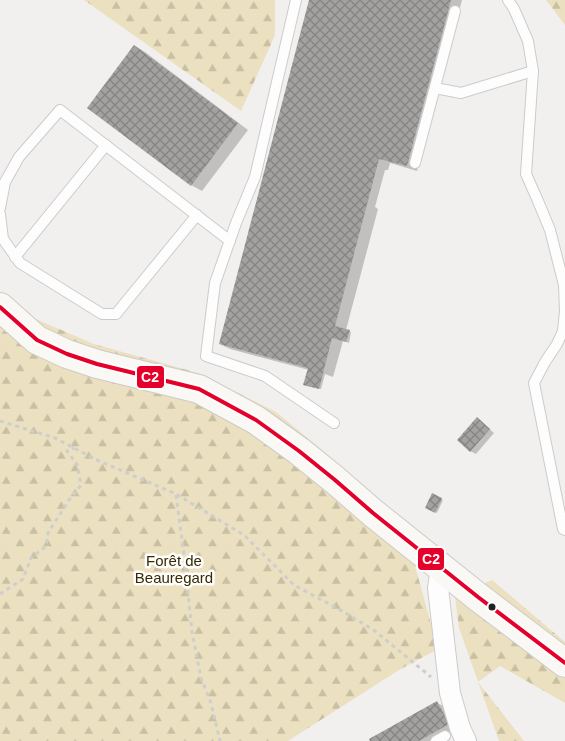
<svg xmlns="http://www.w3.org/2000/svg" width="565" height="741" viewBox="0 0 565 741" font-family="Arial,sans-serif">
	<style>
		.forest { fill: url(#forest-firs) }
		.shadow { fill: #0003 }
		.building { fill: url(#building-cross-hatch) }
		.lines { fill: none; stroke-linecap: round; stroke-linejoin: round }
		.lane-casing { stroke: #cdcbca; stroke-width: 12 }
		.street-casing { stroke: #cdcbca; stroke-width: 22 }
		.secondary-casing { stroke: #cdcbca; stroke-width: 30 }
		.path { stroke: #cfcece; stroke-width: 3; stroke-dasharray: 4 4; stroke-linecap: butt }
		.lane { stroke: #fdfdfd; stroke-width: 10 }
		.street { stroke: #fdfdfd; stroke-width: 20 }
		.secondary { stroke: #faf8f5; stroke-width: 28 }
		.bus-1-casing { stroke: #fffefd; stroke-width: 8 }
		.bus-1 { stroke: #e4002b; stroke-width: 4 }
		.bus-dot { fill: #222121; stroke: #fffefd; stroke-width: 2 }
		.labels { text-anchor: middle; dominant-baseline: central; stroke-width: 5; stroke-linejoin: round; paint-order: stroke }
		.park-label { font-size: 15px; fill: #352b03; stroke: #fffefd }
		.line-badge { stroke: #fffefd; stroke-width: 2 }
		.badge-label { font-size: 14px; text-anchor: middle; font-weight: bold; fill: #fff }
	</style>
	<defs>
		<pattern id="forest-firs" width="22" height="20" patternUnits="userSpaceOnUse" patternTransform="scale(1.25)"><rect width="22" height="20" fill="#ebe0bf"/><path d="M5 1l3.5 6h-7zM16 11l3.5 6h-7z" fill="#c9c0a4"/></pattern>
		<pattern id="building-cross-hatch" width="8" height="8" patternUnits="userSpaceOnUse" patternTransform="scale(1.25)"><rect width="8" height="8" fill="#a3a2a1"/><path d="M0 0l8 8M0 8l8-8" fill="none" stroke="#848483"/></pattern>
	</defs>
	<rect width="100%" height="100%" fill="#f2f0ef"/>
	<g class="forest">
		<polygon points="84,0 275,0 275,35 241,111"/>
		<polygon points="546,0 565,0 565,25"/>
		<polygon points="0,293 24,314 94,344 198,373 276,412 333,459 322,478 412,555 438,649 399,670 288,741 0,741"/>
		<polygon points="492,580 565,642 565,703 500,666 478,682 524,741 499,741 459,628 455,597"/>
	</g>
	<g class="shadow">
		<polygon points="311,0 462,0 417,171 390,163 388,170 385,170 375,207 378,209 346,330 351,332 349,343 343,341 333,377 325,374 321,389 307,386 309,370 230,349 220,344"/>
		<polygon points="135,46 145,52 248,130 202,191 191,185"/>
		<polygon points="482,422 494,433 476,454 470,451"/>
		<polygon points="433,495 443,500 437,513 427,508"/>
		<polygon points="437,703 445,707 456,729 434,741 371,741"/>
	</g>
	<g class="building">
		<polygon points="309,0 451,0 407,166 379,159 335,326 350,330 346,342 332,338 319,389 303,385 308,368 219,344"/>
		<polygon points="134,45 238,123 191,186 87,108"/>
		<polygon points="477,417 490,429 470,452 457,440"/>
		<polygon points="432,493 442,498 435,513 425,508"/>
		<polygon points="437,701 449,724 419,741 370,741 369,739"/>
	</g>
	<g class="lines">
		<g class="lane-casing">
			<g id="lane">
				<polyline points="296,0 255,177 236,223 215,283 206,356 265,376 334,423"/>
				<polyline points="508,0 514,9 528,41 533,71 526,174 538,201 550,230 564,285 565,311 563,331 557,344 545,362 534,383 563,529 565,530"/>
				<polyline points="435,88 461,93 533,71"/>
				<polyline points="415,163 455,11"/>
				<polyline points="0,208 5,182 19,157 60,110 230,241"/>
				<polyline points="0,214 3,239 20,263 102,314 116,314 197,215"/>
				<polyline points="15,257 106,145"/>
				<polyline points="436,741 445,736"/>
			</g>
		</g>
		<g class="street-casing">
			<polyline id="street" points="441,567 438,588 450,693 460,728 466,741"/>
		</g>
		<g class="secondary-casing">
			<polyline id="secondary" points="0,307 37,340 67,354 97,364 199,389 256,420 299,451 335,480 373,513 478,597 565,663"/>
		</g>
		<g class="path">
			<polyline points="0,421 55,438 97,460 176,494 244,535 294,585 344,612 375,631 431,677"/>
			<polyline points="176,495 185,563 192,632 201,678 211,703 220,741"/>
			<polyline points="0,594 23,579 31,558 46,546 48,533 69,500 81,485 77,464 67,451 74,448"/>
		</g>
		<use href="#lane" class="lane"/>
		<use href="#street" class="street"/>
		<use href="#secondary" class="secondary"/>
		<g class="bus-1-casing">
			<polyline id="bus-1" points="0,307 37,340 67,354 97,364 199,389 256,420 299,451 335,480 373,513 478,597 565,663"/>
		</g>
		<use href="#bus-1" class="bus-1"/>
	</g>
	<circle class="bus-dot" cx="492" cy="607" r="4.5"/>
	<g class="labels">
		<g class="park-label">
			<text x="174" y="560">Forêt de<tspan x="174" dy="17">Beauregard</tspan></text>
		</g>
	</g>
	<g class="line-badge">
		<rect x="136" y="365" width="29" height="24" rx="5" fill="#e4002b"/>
		<rect x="417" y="547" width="28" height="24" rx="5" fill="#e4002b"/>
	</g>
	<g class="badge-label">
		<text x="150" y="382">C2</text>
		<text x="431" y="564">C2</text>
	</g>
</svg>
